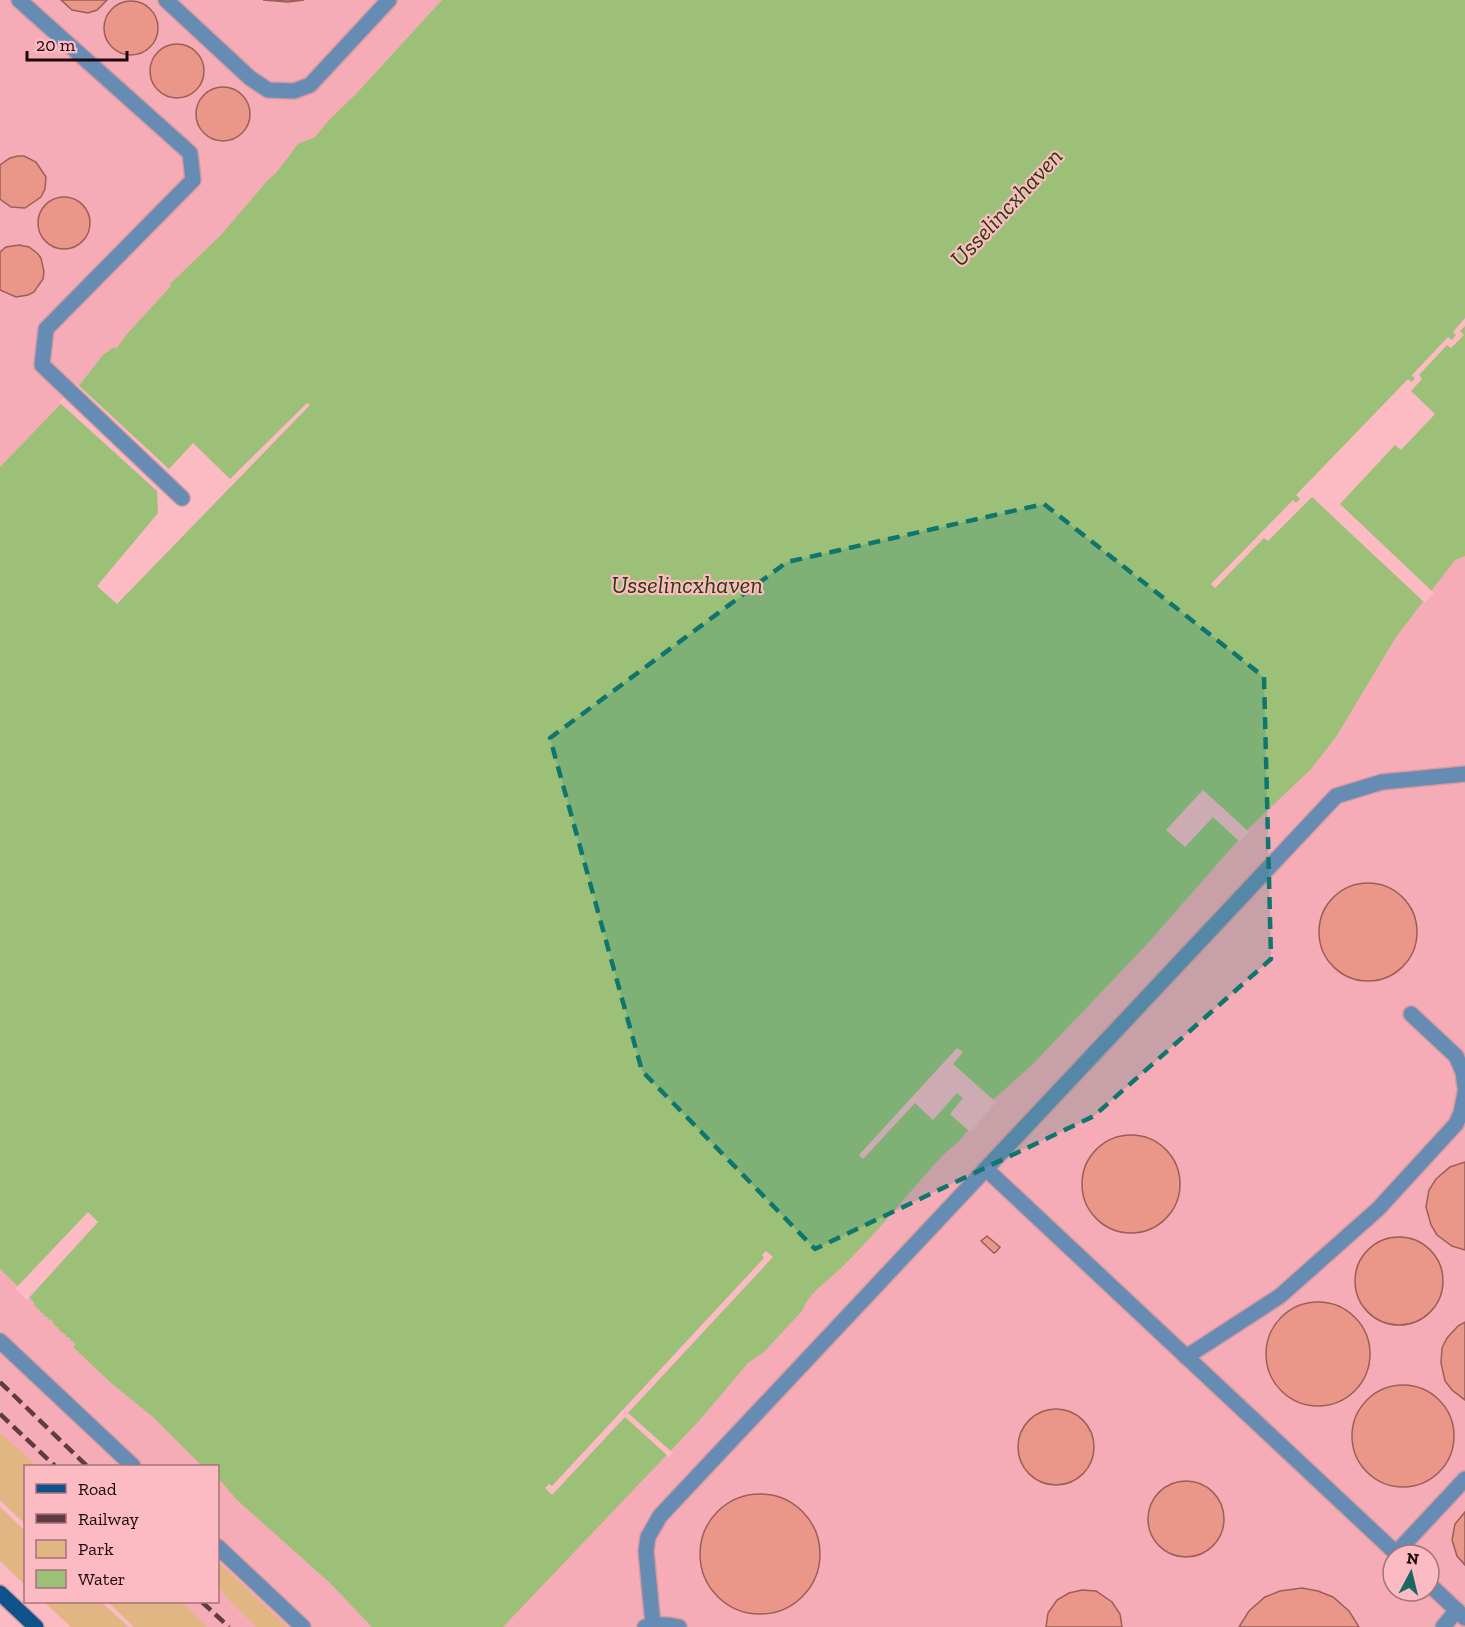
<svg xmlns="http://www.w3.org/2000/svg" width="1465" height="1627" viewBox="0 0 1465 1627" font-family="'Zilla Slab',serif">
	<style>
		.built { fill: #f6acb6; fill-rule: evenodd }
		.green { fill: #e2b683 }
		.water { fill: #9cc078 }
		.pier { fill: #fcbac3 }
		.building { fill: #ea9688; stroke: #9a6057; stroke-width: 1.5 }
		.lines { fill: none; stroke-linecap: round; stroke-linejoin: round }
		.minor-casing { stroke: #d49aa2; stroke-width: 18 }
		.major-casing { stroke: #d49aa2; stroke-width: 18 }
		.minor { stroke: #668cb4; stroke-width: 15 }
		.major { stroke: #0f5189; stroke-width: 15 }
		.rail { stroke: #5f3c42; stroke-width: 4.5; stroke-dasharray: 12 6; stroke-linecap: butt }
		.marked { fill: #0f766e; fill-opacity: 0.2; stroke: #0f766e; stroke-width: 4.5; stroke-dasharray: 12 8; stroke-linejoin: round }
		.labels { text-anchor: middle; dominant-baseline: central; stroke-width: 4.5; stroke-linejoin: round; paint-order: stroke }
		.water-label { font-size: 24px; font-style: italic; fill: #273d08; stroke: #fcbac3 }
	</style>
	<rect width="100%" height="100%" fill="#fcbac3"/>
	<path class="built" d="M0 0H1465V1627H207L182 1602H218V1466H37L0 1432ZM1393 1555H1429V1591H1393Z"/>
	<g class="green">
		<polygon points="0,1432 37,1466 26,1466 25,1524 0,1500"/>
		<polygon points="0,1507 25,1531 25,1585 0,1561"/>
		<polygon points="218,1562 287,1627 256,1627 228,1599 218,1586"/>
		<polygon points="44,1602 101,1602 129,1627 71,1627"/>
		<polygon points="108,1602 182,1602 207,1627 134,1627"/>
	</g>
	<path class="water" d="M442 0H1465V556L1455 560 1396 637 1336 737 1311 769 1248 829 1149 942 1034 1063 994 1099 959 1141 941 1157C907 1195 875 1235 839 1270 825 1283 809 1293 802 1311L764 1352 748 1363 698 1422 503 1627H372L330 1583 237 1500 218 1478V1466H202L153 1417 111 1383 73 1347 75 1345 73 1341H71L70 1338 66 1337V1335L59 1330 58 1327H56L51 1320 48 1319 47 1316 45 1317 43 1313 40 1312V1309L38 1310 36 1306H34V1302L0 1269V467L82 382 103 355 114 347 116 349 127 334 171 286 170 284 221 235 267 181 277 172 298 144 315 137 330 119 356 94Z"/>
	<g class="pier">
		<polygon points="1465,318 1465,326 1460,331 1464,335 1451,348 1447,345 1419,375 1422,379 1411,391 1435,414 1401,450 1395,445 1340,504 1434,593 1425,603 1312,497 1268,541 1264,538 1215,588 1211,584 1293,500 1296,503 1300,499 1296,495 1408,379 1411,382 1415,379 1412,375 1448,337 1452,340 1456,335 1453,332"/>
		<polygon points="76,383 169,469 193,443 230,479 307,403 310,405 117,604 97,586 158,513 157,491 59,402"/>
		<polygon points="1203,790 1249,832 1240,842 1213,817 1185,847 1166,830"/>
		<polygon points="957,1048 963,1052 953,1064 996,1102 970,1132 950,1114 963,1098 957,1093 933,1120 915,1103 863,1159 859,1155"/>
		<polygon points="88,1212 98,1222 27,1300 15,1289"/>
		<polygon points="766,1251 773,1257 628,1413 673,1453 669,1457 625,1417 552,1495 545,1488 549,1484 552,1486 764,1258 762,1255"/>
	</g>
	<g class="building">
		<polygon points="61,0 107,0 97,10 88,13 72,10"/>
		<polygon points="263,0 304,0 288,2"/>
		<circle cx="131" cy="28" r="27"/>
		<circle cx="177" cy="71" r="27"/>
		<circle cx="223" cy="114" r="27"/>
		<polygon points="18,156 24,156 36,162 46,177 45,189 41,197 25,208 11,207 0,199 0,165 10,158"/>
		<circle cx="64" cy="223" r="26"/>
		<polygon points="19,245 29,247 37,253 41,258 44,272 43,279 34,292 28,295 16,297 0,290 0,252 6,247"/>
		<circle cx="1368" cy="932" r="49"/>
		<circle cx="1131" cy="1184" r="49"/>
		<polygon points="1465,1162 1465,1250 1452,1246 1437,1235 1431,1225 1426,1207 1429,1190 1436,1179 1450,1167"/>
		<polygon points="987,1236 1000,1247 996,1252 994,1253 981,1241"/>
		<circle cx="1399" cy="1281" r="44"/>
		<circle cx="1318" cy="1354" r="52"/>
		<polygon points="1465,1322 1465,1400 1452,1390 1445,1381 1441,1363 1442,1348 1447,1338 1458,1326"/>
		<circle cx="1403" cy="1436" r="51"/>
		<circle cx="1056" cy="1447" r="38"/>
		<circle cx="1186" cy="1519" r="38"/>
		<circle cx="760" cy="1554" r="60"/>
		<polygon points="1465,1512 1465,1565 1457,1556 1452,1540 1455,1524"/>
		<polygon points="1302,1588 1318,1591 1333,1597 1349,1611 1359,1627 1239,1627 1249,1611 1265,1597 1280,1591"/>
		<polygon points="1082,1590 1096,1591 1112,1602 1120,1614 1122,1627 1046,1627 1048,1613 1057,1600 1069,1593"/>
	</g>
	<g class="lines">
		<g class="minor-casing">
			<g id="minor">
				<polyline points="19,0 190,153 193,180 46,329 42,365 182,498"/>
				<polyline points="166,0 250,78 268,90 294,91 310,85 389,0"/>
				<polyline points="1411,1014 1456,1056 1463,1072 1465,1087"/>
				<polyline points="986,1169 1398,1555"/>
				<polyline points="0,1341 133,1466"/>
				<polyline points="1186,1357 1280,1296 1378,1209 1456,1124 1461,1113 1465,1093"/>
				<polyline points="218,1547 303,1627"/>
				<polyline points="1396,1553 1465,1479"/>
				<polyline points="1429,1584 1465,1618"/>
				<polyline points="653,1625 646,1551 648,1537 660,1516 1336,796 1382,782 1465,774"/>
				<path d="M645 1627C656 1624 668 1624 679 1627"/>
				<polyline points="1443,1627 1457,1610"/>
			</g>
		</g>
		<g class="major-casing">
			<polyline id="major" points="0,1593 36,1627"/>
		</g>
		<use href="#minor" class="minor"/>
		<use href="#major" class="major"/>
		<g class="rail">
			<polyline points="0,1382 87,1466"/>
			<polyline points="0,1414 55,1466"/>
			<polyline points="202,1602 229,1627"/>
		</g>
	</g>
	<path class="marked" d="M1044 504 1264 677 1271 959 1094 1116 815 1249 642 1071 550 738 787 562Z"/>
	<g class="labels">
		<g class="water-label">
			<text transform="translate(1006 207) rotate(-47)">Usselincxhaven</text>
			<text x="687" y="584">Usselincxhaven</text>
		</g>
	</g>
	<rect x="24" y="1465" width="195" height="138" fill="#fcbac3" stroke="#a3737a" stroke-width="1.5"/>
	<rect x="36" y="1484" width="30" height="9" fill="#0f5189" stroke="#a3737a" stroke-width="1.5"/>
	<text x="78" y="1495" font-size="18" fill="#1d080c">Road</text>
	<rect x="36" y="1514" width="30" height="9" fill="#5f3c42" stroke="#a3737a" stroke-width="1.5"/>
	<text x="78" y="1525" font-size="18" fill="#1d080c">Railway</text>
	<rect x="36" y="1540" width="30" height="18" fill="#e2b683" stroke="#a3737a" stroke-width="1.5"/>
	<text x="78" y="1555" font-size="18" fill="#1d080c">Park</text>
	<rect x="36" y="1570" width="30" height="18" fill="#9cc078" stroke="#a3737a" stroke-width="1.5"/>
	<text x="78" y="1585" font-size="18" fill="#1d080c">Water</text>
	<g transform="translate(1411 1573) rotate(7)"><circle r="28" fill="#fcbac3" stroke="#a3737a" stroke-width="1.5"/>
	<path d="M0-4.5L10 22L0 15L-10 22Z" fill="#1a6763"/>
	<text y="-9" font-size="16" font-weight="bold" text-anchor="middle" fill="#1d080c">N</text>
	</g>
	<path d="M27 51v9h100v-9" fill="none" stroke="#1d080c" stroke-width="3"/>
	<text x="36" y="51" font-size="18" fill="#1d080c" stroke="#fcbac3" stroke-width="4.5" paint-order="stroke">20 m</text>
</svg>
